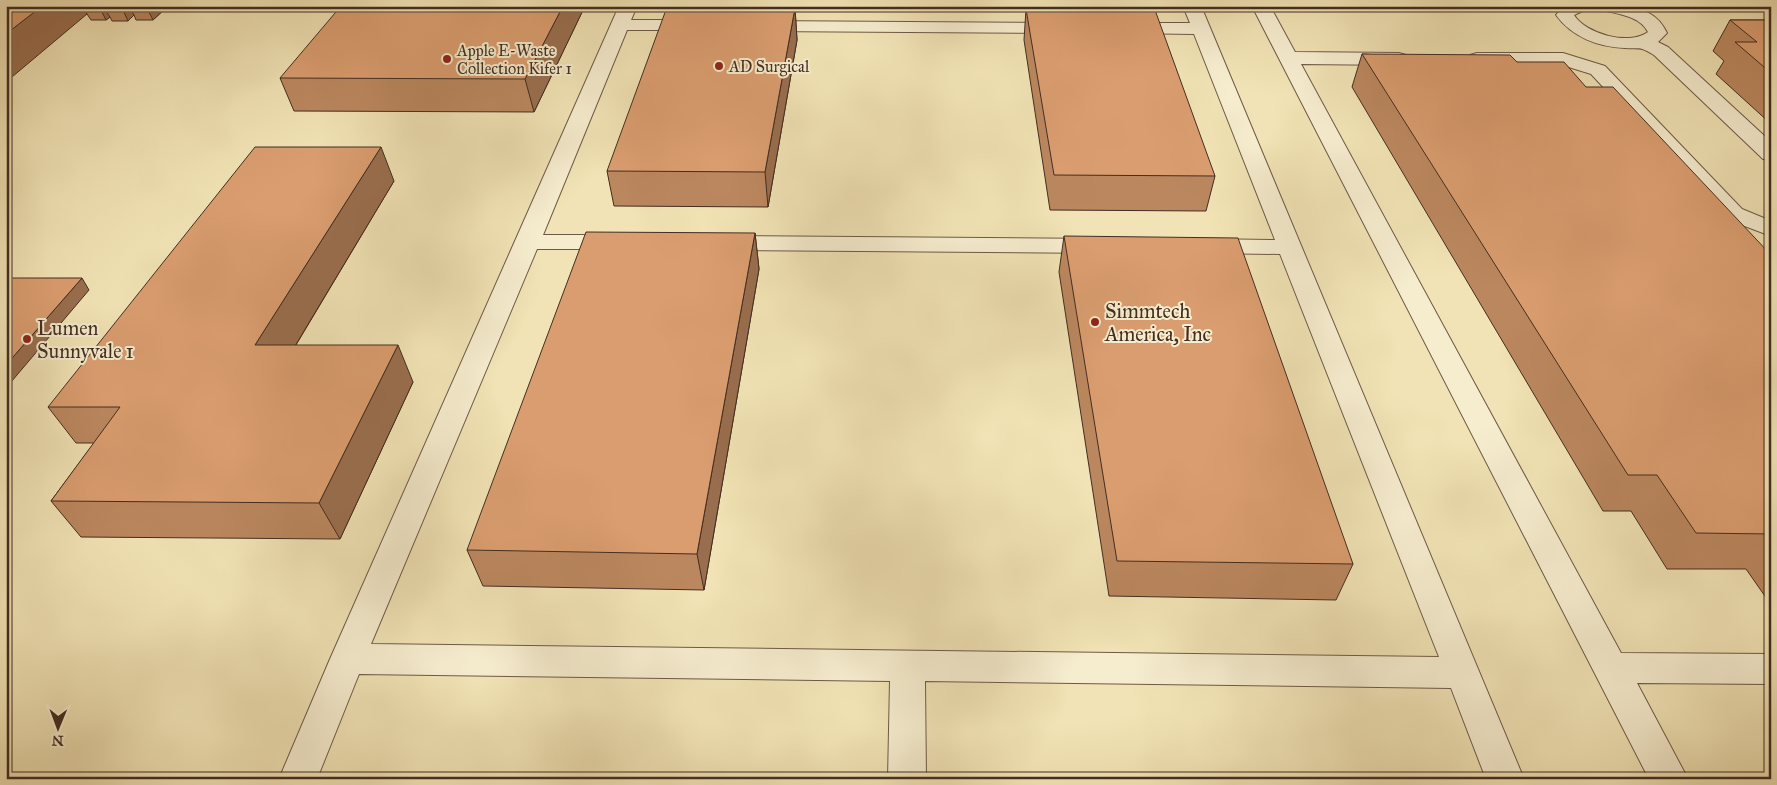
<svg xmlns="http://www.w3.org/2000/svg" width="1777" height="785" viewBox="0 0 1777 785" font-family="'IM FELL Great Primer',serif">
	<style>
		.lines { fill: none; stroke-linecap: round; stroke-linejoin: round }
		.minor-casing { stroke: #6e5a46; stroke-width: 2 }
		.minor { fill: #f6edcf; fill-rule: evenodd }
		.wall { fill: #bb875f; stroke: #432d21 }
		.shaded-wall { fill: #996e4e; stroke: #432d21 }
		.building { fill: #da9d6f; stroke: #432d21 }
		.poi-dot { fill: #8f2418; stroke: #f6edcf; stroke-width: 2 }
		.labels { text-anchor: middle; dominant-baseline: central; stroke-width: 4; stroke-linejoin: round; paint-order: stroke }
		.far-poi-label { font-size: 16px; fill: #432d21; stroke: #f6edcf; text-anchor: start }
		.poi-label { font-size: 20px; fill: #432d21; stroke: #f6edcf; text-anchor: start }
	</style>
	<rect width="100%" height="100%" fill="#f1e3b5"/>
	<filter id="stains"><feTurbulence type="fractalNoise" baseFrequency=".004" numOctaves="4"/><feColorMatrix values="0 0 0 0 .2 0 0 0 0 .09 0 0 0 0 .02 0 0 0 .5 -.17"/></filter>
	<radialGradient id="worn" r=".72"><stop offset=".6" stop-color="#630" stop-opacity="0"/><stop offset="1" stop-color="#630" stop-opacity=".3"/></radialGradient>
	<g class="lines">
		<g class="minor-casing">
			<g id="minor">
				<polygon points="619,6 637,6 631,20 697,20 703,21 706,25 703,29 697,30 627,30 543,235 620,235 628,237 632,242 628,247 620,249 537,249 371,644 1439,657 1280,254 1203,253 1195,251 1191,246 1195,241 1203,239 1275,240 1194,34 1125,33 1119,32 1116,28 1119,24 1125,23 1190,23 1183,6 1201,6 1524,779 1486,779 1451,688 925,681 926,779 888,779 890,681 359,674 317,779 279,779 330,659"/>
				<polygon points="1252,6 1270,6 1295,52 1399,53 1406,55 1408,59 1406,63 1399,65 1301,64 1621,653 1771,654 1771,684 1637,683 1688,779 1649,779"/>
				<path d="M1564 6H1588L1585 10 1574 15C1586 34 1629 46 1648 32 1640 16 1618 14 1602 10L1599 6C1627 6 1654 5 1667 33L1658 42 1668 47 1771 142V160L1763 159 1654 55C1639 46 1641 49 1625 48 1598 47 1572 37 1556 15Z"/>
				<polygon points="760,21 1062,23 1068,24 1071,28 1068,32 1062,33 760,31 754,30 751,26 754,22"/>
				<polygon points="1477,53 1563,53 1605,66 1742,209 1771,221 1771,236 1726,219 1591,74 1562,65 1477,65 1470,63 1468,59 1470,55"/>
				<polygon points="718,236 1100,239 1108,241 1112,246 1108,251 1100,253 718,250 710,248 706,243 710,238"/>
			</g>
		</g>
		<use href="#minor" class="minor"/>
	</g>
	<g class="wall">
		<polygon points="6,6 168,6 153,20 136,20 134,15 128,21 112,21 110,17 106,20 91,20 87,14"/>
		<polygon points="585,6 534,112 294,111 280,78"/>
		<polygon points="795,8 797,40 768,207 614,206 607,171"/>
		<polygon points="1026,9 1215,176 1206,211 1050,210 1024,40"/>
		<polygon points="1771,15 1771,124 1716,74 1724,61 1713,51 1730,20 1768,20"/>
		<polygon points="1362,54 1517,62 1586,87 1771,255 1771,599 1767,599 1746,569 1667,569 1631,511 1603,511 1352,87"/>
		<polygon points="394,181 296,345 413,382 340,539 81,537 51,501 94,443 76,443 48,407"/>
		<polygon points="755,233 759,269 704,590 483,586 467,550"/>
		<polygon points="1064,236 1353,564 1336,600 1109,596 1059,272"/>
	</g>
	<g class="shaded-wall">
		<polygon points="42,6 96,6 85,10 87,14 6,82 6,34"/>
		<polygon points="105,6 122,6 106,11 110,17 106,20 101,10"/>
		<polygon points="127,6 144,6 131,10 134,15 128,21 123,10"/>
		<polygon points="152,6 168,6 153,20 148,10"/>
		<polygon points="563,6 585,6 534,112 525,79"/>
		<polygon points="795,8 797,40 768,207 765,172"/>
		<polygon points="381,147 394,181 274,381 255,345"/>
		<polygon points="755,233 759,269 704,590 697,554"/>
		<polygon points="82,278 89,290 6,388 6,365"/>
		<polygon points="398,345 413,382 340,539 319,503"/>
	</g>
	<g class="building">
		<polygon points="6,6 42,6 6,34"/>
		<polygon points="89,6 105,6 101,10 85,10"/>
		<polygon points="111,6 127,6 123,10 106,11"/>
		<polygon points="136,6 152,6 148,10 131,10"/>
		<polygon points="341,6 563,6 525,79 280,78"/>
		<polygon points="667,7 795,8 765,172 607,171"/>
		<polygon points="1026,9 1155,10 1215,176 1054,175"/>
		<polygon points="1730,20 1771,20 1771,73 1735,42 1757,42"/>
		<polygon points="1362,54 1510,55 1517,62 1564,62 1586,87 1613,87 1771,255 1771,534 1696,533 1657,475 1628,475"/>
		<polygon points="255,147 381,147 255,345 398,345 319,503 51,501 120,407 48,407"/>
		<polygon points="586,232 755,233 697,554 467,550"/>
		<polygon points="1064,236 1238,238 1353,564 1117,561"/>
		<polygon points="6,278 82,278 6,365"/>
	</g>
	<g class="poi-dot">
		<circle cx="447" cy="59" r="5"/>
		<circle cx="719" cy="66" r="5"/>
		<circle cx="1095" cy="322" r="5"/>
		<circle cx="27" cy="339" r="5"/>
	</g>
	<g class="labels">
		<g class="far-poi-label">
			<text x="457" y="50">Apple E-Waste<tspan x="457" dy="18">Collection Kifer 1</tspan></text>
			<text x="729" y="66">AD Surgical</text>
		</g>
		<g class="poi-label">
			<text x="1105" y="311">Simmtech<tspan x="1105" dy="23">America, Inc</tspan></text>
			<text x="37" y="328">Lumen<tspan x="37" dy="23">Sunnyvale 1</tspan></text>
		</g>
	</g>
	<rect width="1777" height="785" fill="none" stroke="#f1e3b5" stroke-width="25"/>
	<rect x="8" y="8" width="1762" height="770" fill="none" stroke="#432d21" stroke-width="2.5"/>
	<rect x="12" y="12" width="1752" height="760" fill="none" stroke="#432d21"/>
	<g transform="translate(58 728) rotate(181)" stroke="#f6edcf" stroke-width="4" paint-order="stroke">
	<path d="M0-4L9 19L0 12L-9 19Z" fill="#432d21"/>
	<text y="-8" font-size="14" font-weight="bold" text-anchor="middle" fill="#432d21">N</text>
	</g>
	<rect width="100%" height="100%" filter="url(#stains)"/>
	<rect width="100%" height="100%" fill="url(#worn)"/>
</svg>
